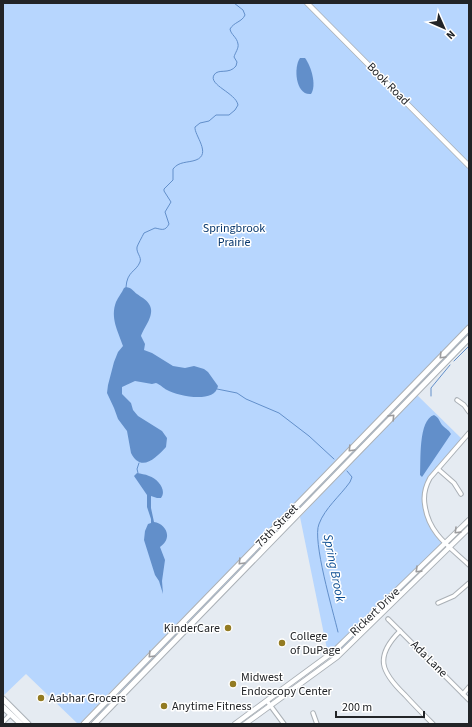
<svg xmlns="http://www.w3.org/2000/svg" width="472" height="727" viewBox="0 0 472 727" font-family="'Source Sans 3',sans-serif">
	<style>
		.green { fill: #b7d6fe }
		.water { fill: #628fca }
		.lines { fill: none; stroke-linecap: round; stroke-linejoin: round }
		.stream { stroke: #628fca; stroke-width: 1 }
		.minor-casing { stroke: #aab0b6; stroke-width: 5.5 }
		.tertiary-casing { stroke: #aab0b6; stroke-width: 6 }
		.secondary-casing { stroke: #aab0b6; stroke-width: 7 }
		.minor { stroke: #fff; stroke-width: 3.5 }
		.tertiary { stroke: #fff; stroke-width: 4.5 }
		.secondary { stroke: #fff; stroke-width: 5 }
		.oneway { stroke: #9c9c9e }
		.poi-dot { fill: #937b22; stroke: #fff; stroke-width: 1.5 }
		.labels { text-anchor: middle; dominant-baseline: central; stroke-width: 3; stroke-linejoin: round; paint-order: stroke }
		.street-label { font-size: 12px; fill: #222427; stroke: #fff }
		.park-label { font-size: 12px; fill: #07376d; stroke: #fff }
		.poi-label { font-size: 12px; fill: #222427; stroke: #fff; text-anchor: start }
		.water-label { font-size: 13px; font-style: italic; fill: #074a90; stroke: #fff }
	</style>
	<rect width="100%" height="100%" fill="#e5ebf2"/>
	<g class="green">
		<polygon points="3,3 469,3 469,324 79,724 78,724 26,674 3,696"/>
		<polygon points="469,330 469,335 92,724 90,724 121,688"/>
		<path d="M417 395 462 439C450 452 427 474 423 490 422 496 423 502 424 508 426 523 431 532 442 543L328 654 300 517Z"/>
		<polygon points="427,563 407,586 341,650 336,655 332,656"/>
	</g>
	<g class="water">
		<path d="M300 58H305C311 66 317 85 311 94 296 96 293 68 300 58Z"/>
		<path d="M126 287C132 288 133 291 137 294 141 297 146 299 149 304 156 314 144 327 141 336L145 344 144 350 152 353 173 366 185 368 194 366 204 369 208 372 218 386C215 404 178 396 167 390 163 388 161 385 156 383L152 384 135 381 122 387V394L131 403 133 410 138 416 162 431 167 438 166 447C156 458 141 473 131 453L127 431 118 419 114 408 107 393 108 385 114 362 118 352 123 346C118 331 110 318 116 302 118 297 122 293 124 288Z"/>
		<path d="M434 415C440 418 439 422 443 426 446 429 449 430 451 434L422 477 420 475C421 461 418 420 434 415Z"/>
		<path d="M137 473C141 474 145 474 149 476 158 479 167 490 161 498H157L151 496V508L154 522C163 523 171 533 165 542 164 544 162 545 160 547L165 560 162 581 163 594 159 581 155 575 144 540 145 531 148 524 151 523V519L147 507V495L134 476Z"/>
	</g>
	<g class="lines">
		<g class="stream">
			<path d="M126 287C127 271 136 272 140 262 142 257 136 253 137 247 138 244 142 237 144 233L155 228C161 229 165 232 169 224L165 212 171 202 164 191V189L173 180V169C179 161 188 163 196 160 212 154 194 135 195 127L200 123 209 121 216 115H229L235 110 238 105C236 93 208 85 214 75 218 68 229 75 236 66L237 62 234 57C235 53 239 48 238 44 237 37 231 35 230 29 234 22 242 22 245 15L243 10 234 3"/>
			<polyline points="454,361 469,346"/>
			<polyline points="217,389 237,393 246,399 279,413 309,436 334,459"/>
			<polyline points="431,396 431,388 450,365"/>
			<polyline points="138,473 137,469 139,463"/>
			<path d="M338 632C333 611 312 540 319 524 325 508 340 496 350 482L352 477 347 471"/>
		</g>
		<g class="minor-casing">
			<g id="minor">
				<polyline points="457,400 464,405 469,412"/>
				<path d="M469 433 430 478C425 487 423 496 425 506 429 534 450 547 469 565"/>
				<polyline points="438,469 454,483 461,494"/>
				<polyline points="438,603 454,596 469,583"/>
				<polyline points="388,619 469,700"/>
				<path d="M400 631C374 657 381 672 405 695 414 705 423 714 433 724"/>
				<polyline points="463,694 469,687"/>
				<polyline points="267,701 284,724"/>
				<polyline points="313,713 317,724"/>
				<polyline points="3,722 11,714"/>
			</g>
		</g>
		<g class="tertiary-casing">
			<g id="tertiary">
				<polyline points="307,3 469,166"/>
				<polyline points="235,724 333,652 469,520"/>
				<polyline points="245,724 337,657 469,528"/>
			</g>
		</g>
		<g class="secondary-casing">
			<g id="secondary">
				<polyline points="3,699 28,724"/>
				<polyline points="3,707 21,724"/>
				<polyline points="84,724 469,328"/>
				<polyline points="94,724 469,338"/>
			</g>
		</g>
		<use href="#minor" class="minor"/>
		<use href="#tertiary" class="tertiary"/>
		<use href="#secondary" class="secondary"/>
	</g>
	<defs><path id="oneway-chevron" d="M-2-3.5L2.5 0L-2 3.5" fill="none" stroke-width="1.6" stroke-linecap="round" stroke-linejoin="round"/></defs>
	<g class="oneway">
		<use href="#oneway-chevron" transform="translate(442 356) rotate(134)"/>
		<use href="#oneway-chevron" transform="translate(392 417) rotate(-46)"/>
		<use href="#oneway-chevron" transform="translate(351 449) rotate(134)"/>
		<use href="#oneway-chevron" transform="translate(457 531) rotate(136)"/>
		<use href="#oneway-chevron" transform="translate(241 562) rotate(134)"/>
		<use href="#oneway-chevron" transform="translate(418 570) rotate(136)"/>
		<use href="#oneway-chevron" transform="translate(151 655) rotate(134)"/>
	</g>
	<g class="poi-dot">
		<circle cx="228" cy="628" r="4"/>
		<circle cx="282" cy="643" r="4"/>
		<circle cx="233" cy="684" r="4"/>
		<circle cx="41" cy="698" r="4"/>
		<circle cx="164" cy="706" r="4"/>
	</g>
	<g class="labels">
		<g class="street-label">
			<text transform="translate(388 84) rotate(45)">Book Road</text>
			<text transform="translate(277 526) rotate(-46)">75th Street</text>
			<text transform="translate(375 612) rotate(-44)">Rickert Drive</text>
			<text transform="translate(429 659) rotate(45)">Ada Lane</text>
		</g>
		<g class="park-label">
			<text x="234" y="228">Springbrook<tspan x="234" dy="14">Prairie</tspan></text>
		</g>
		<g class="poi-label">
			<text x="220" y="628" text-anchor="end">KinderCare</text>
			<text x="290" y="636">College<tspan x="290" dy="14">of DuPage</tspan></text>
			<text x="241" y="677">Midwest<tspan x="241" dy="14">Endoscopy Center</tspan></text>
			<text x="49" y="698">Aabhar Grocers</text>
			<text x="172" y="706">Anytime Fitness</text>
		</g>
		<g class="water-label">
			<text transform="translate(334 568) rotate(79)">Spring Brook</text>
		</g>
	</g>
	<rect width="472" height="727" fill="none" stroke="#222427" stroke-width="8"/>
	<g transform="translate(444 28) rotate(135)" stroke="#ffffff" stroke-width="3" paint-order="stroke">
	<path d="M0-3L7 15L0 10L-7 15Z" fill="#222427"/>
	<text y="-6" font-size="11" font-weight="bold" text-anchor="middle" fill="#222427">N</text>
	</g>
	<path d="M336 711v6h88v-6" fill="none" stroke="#222427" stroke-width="2"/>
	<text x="342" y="711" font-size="12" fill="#222427" stroke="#ffffff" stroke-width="3" paint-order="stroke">200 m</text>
</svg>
